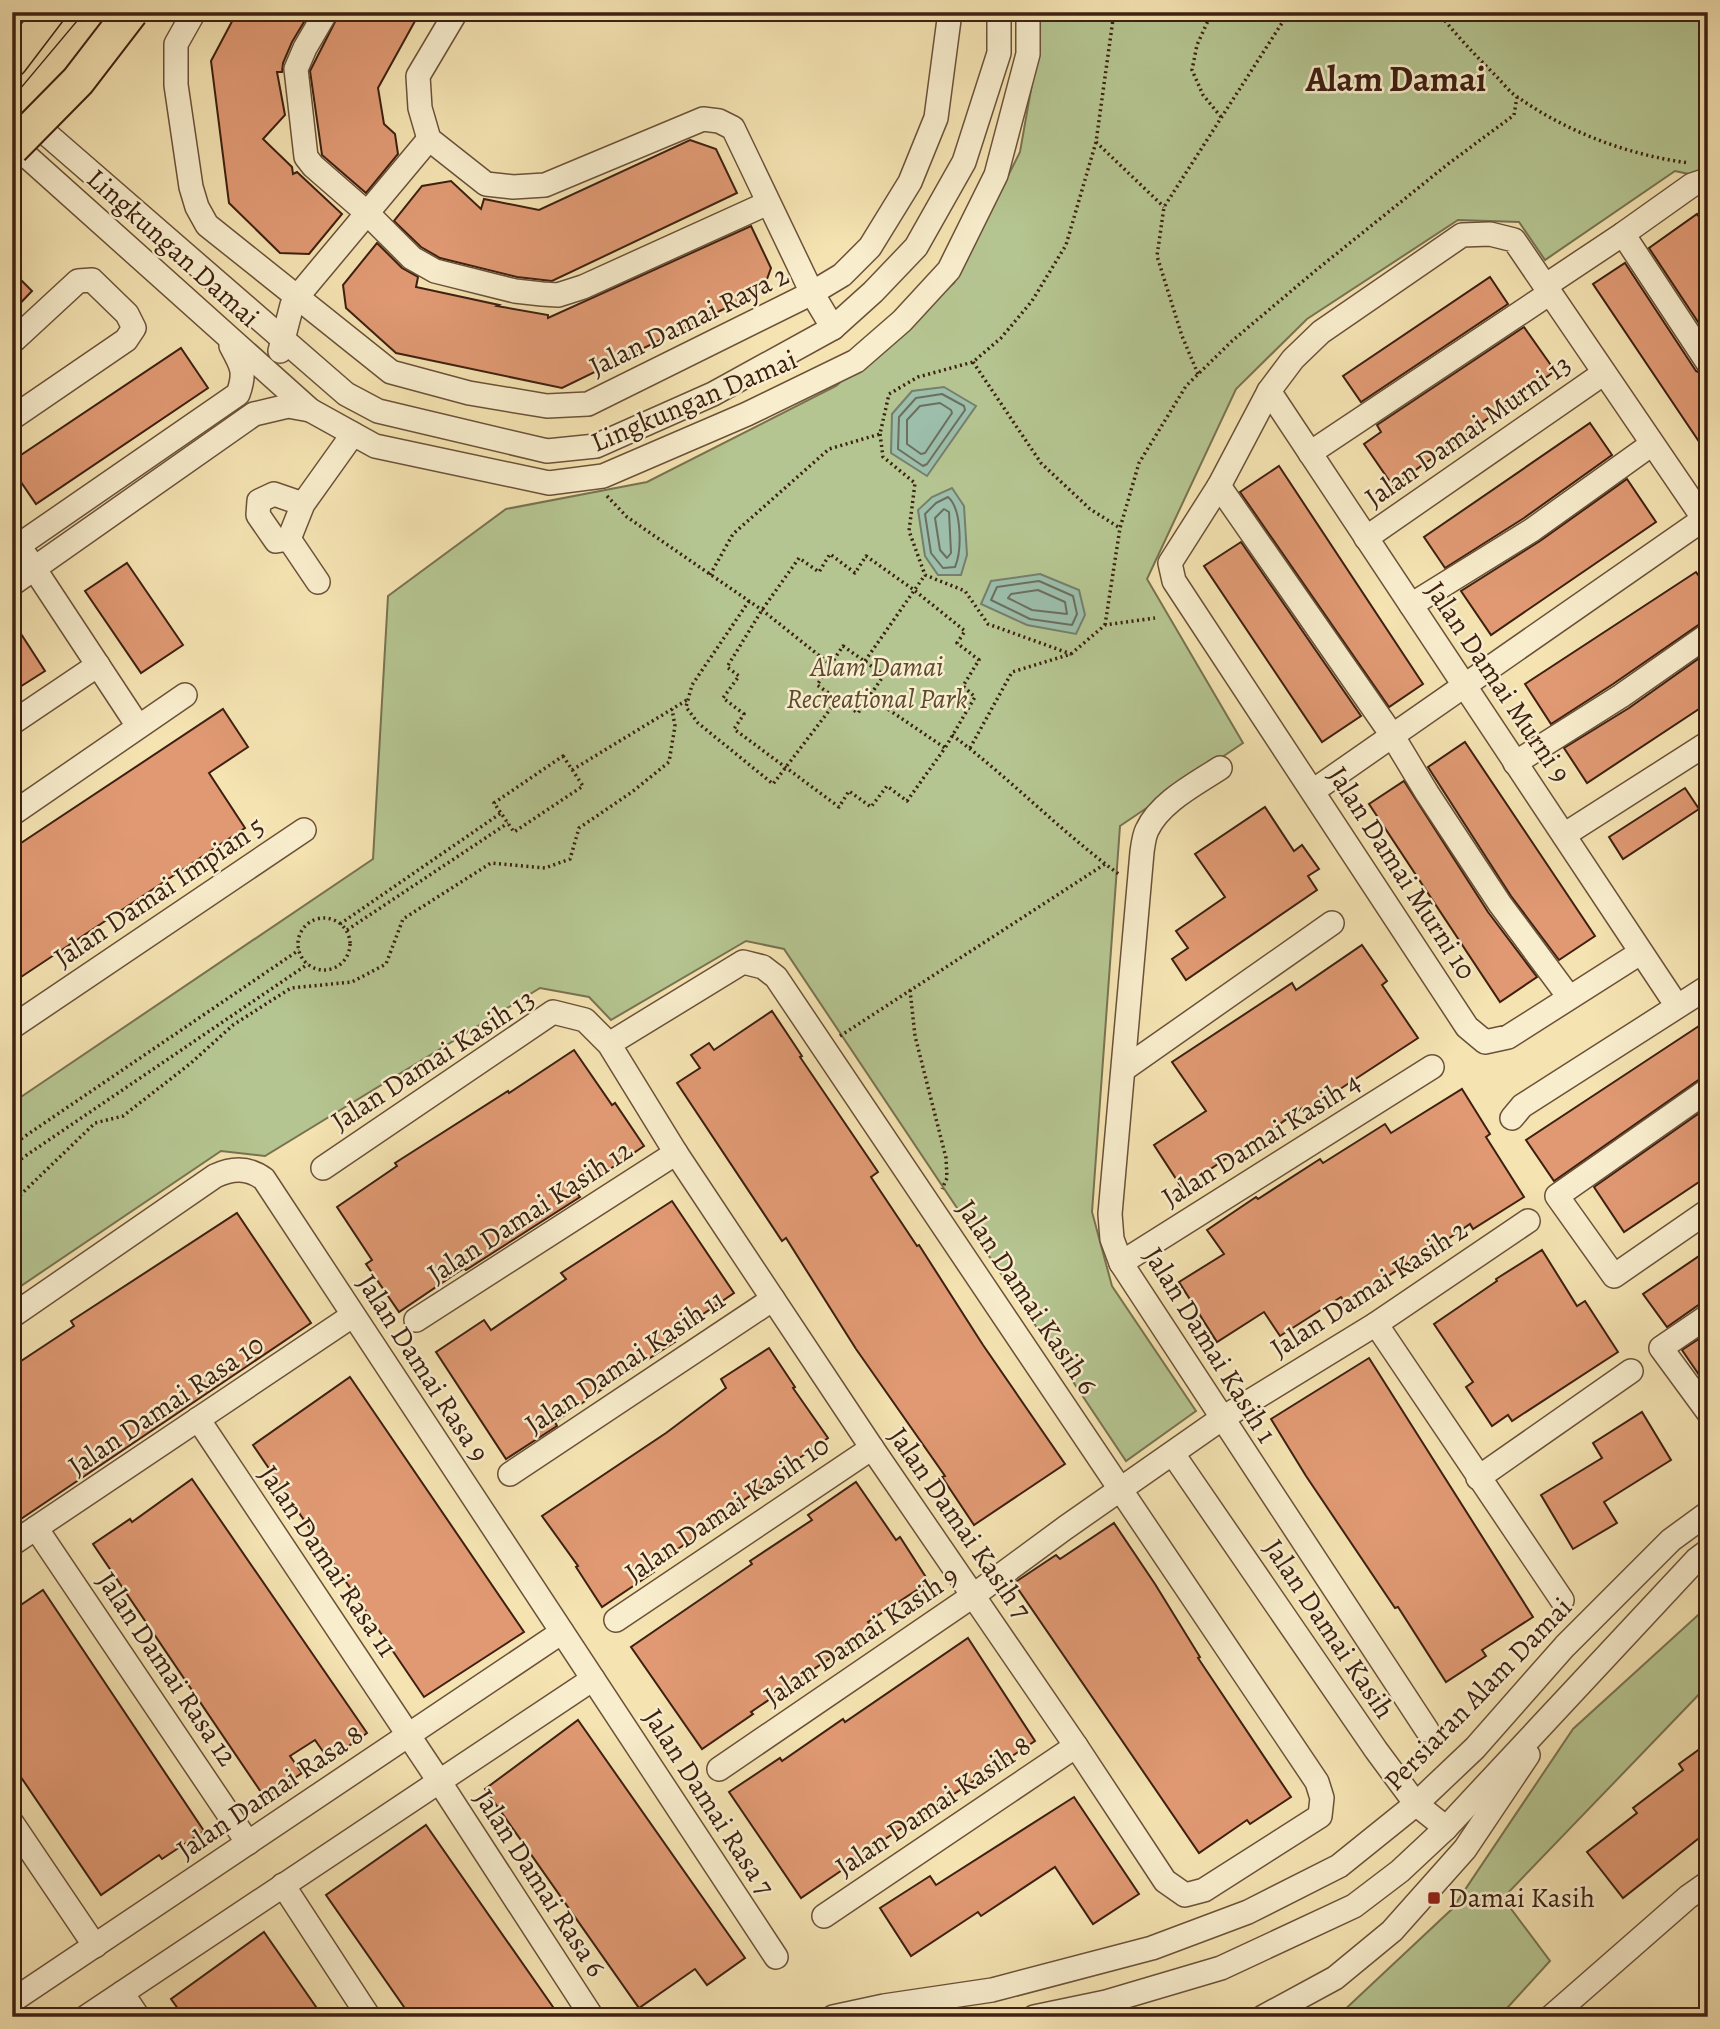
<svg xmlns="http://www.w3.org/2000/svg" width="1720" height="2029" viewBox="0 0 1720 2029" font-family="Alegreya,serif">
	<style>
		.green { fill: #b5c591; stroke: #797251; stroke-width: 2 }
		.water { fill: #9cbeab; stroke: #767f6d; stroke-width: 2 }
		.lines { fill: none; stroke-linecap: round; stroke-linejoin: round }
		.shore { stroke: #6c6f5e; stroke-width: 2 }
		.building { fill: #e09973; stroke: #3d2011; stroke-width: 2 }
		.minor-casing { stroke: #6b5139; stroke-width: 26 }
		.major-casing { stroke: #3d2011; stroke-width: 33 }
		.path { stroke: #3d2011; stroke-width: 3.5; stroke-dasharray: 2 3.5; stroke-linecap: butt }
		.minor { stroke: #f8edcd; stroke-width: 23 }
		.major { stroke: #f5e3b2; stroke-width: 30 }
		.highway-bridge-casing { stroke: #3d2011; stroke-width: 37; stroke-linecap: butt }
		.highway-bridge { stroke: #f5e3b2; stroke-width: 33 }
		.poi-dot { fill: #8f2418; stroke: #f8edcd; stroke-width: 2.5 }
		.labels { text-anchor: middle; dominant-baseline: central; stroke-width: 5; stroke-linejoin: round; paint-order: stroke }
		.street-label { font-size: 28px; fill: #3d2011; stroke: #f8edcd }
		.park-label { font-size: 28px; font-style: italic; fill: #5b4931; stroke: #f8edcd }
		.poi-label { font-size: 28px; fill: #3d2011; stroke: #f8edcd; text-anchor: start }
		.district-label { font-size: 35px; font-weight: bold; fill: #3d2011; stroke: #f8edcd }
	</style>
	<rect width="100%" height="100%" fill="#f5e3b2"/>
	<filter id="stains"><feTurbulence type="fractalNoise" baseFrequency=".00286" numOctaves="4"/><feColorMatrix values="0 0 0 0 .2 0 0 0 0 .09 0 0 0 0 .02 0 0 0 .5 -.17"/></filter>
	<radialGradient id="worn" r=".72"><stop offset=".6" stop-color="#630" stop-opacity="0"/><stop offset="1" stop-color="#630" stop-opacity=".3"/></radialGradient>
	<g class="green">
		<polygon points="1040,12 1708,12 1708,45 1701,53 1708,129 1708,178 1675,171 1545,260 1519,222 1458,220 1307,319 1236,389 1147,579 1243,743 1120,826 1092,1212 1112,1286 1196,1411 1126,1461 784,949 746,941 611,1020 589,997 540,988 265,1156 221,1151 12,1292 12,1103 373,859 388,596 506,509 647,482 836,386 954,283 1020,152 1039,44"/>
		<polygon points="1708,1606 1708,1685 1503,1898 1550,1961 1499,2017 1349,2017 1340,2014 1452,1909 1573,1729"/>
	</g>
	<g class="water">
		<polygon points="944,387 976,406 927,476 891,453 892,414 912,391"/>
		<polygon points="952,488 964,506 967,555 961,575 938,575 925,556 918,510 932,497"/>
		<polygon points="1040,574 1079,590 1085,615 1076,634 1027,625 981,604 991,581"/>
	</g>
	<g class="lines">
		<g class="shore">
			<polygon points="942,394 964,406 965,410 927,464 923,466 898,449 899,417 916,398"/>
			<polygon points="940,403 951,410 952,413 925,453 921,454 907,444 907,420 920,406"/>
			<path d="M948 497C962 509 962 551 955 567L943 568 931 553 925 514 936 503Z"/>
			<polygon points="944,509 949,512 951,553 947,558 940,550 935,518"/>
			<polygon points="1039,581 1073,596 1077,614 1072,625 1030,619 991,600 997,587"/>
			<polygon points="1038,590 1065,602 1067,614 1032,610 1008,598 1011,594"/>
		</g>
	</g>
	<g class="building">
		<polygon points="237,12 310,12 292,42 283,63 282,72 277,72 285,115 263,139 292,167 293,174 297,172 342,214 309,254 280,253 229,203 211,61"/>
		<polygon points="340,12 420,12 378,88 384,124 395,134 398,154 366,193 322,155 310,71"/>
		<polygon points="690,140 716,149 737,193 552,281 517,277 440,258 421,247 394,221 422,186 451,181 481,209 484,199 539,210"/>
		<polygon points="1697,214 1708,230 1708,337 1649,248"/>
		<polygon points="751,226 771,268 763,290 562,388 396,353 346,308 343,285 377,243 402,268 418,277 416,287 499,305 497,306 548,315 548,318"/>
		<polygon points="1625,263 1696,371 1708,377 1708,455 1593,284"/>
		<polygon points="12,271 32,291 12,312"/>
		<polygon points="1490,277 1508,304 1361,402 1343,376"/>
		<polygon points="1524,327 1555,371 1393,486 1364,444 1381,432 1377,425"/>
		<polygon points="181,348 208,388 36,504 12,469 12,461"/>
		<polygon points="1590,423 1612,455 1524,518 1445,568 1424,537"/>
		<polygon points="1279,466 1423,684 1389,707 1240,492"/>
		<polygon points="1627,479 1656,522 1491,635 1461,591 1540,541"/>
		<polygon points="1241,542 1361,716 1322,742 1204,566"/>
		<polygon points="127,563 183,645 141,673 85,591"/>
		<polygon points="1696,572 1708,589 1708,621 1700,624 1613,684 1551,724 1525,684"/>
		<polygon points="12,620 45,671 12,692"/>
		<polygon points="1708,652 1708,703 1587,783 1564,748 1629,708"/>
		<polygon points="223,709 248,747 209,773 245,828 12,983 12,849"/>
		<polygon points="1465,742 1595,936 1559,960 1511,896 1428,767"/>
		<polygon points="1404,781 1488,912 1537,977 1500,1002 1369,804"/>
		<polygon points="1685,788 1699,809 1623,859 1609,837"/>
		<polygon points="1265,807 1294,851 1302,845 1319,869 1308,876 1317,890 1186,980 1172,959 1188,948 1176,931 1225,897 1195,854"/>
		<polygon points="1362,945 1387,981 1382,985 1418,1038 1308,1110 1305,1106 1246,1148 1245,1146 1182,1188 1154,1145 1206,1111 1172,1062 1292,983 1296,990"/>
		<polygon points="772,1011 802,1056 800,1057 878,1172 871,1177 917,1246 919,1245 983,1345 1065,1464 974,1525 942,1477 945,1476 856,1349 786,1238 782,1241 677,1083 700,1068 691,1055 709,1043 714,1050"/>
		<polygon points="1708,1020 1708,1076 1700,1079 1554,1181 1526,1140"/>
		<polygon points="574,1050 612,1105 615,1103 644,1146 576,1192 580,1197 466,1270 464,1268 399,1312 366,1264 372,1260 337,1207 397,1166 395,1163 508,1091 509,1093"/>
		<polygon points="1462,1089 1490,1134 1486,1137 1524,1197 1473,1229 1470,1224 1410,1265 1408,1263 1346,1304 1341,1297 1280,1336 1264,1312 1217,1342 1179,1282 1224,1254 1207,1230 1256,1197 1258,1199 1320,1159 1323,1163 1385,1124 1391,1133"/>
		<polygon points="1708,1107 1708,1176 1624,1232 1594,1187"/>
		<polygon points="672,1201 734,1293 671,1336 675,1342 614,1381 555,1422 557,1426 506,1459 436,1352 484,1320 491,1330 566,1279 561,1273"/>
		<polygon points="237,1213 311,1323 12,1525 12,1367 74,1326 71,1321"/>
		<polygon points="1542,1250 1577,1306 1585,1301 1618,1352 1512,1421 1508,1415 1492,1426 1466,1387 1473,1382 1434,1324 1497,1281 1496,1279"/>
		<polygon points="1708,1250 1708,1302 1700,1304 1667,1327 1643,1294"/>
		<polygon points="1708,1333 1708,1388 1682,1350"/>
		<polygon points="769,1348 795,1387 793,1388 828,1438 771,1478 772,1480 711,1524 712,1526 651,1567 654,1572 602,1607 576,1567 578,1566 542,1516 666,1433 726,1388 721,1379"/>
		<polygon points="1369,1358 1533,1617 1482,1650 1486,1656 1446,1682 1398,1607 1395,1608 1306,1476 1271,1419"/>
		<polygon points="350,1377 524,1632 424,1697 253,1445"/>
		<polygon points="1642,1412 1671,1460 1604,1502 1617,1523 1573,1549 1541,1495 1602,1458 1593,1443"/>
		<polygon points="192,1479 367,1733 329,1760 315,1740 290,1756 302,1773 265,1798 93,1544 130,1519 132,1522"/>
		<polygon points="856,1482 896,1540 900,1537 929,1582 868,1622 873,1629 751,1712 753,1714 702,1749 631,1647 752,1564 750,1561 812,1520 808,1515"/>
		<polygon points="1114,1523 1155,1584 1200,1657 1198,1658 1291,1797 1250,1824 1247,1820 1199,1853 1014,1583 1056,1555 1060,1559"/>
		<polygon points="43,1590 204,1831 162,1859 159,1855 101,1895 12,1764 12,1611"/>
		<polygon points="968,1638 1035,1741 850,1862 851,1864 801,1898 729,1792 780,1758 782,1761 843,1719 845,1722"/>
		<polygon points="578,1720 745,1958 707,1985 695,1969 639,2008 485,1789"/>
		<polygon points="1708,1743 1708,1831 1623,1898 1587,1852 1637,1813 1633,1808 1683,1770 1679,1764"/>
		<polygon points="1074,1797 1139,1894 1093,1924 1055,1867 981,1916 978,1912 911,1956 880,1908 930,1876 936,1885"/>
		<polygon points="426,1825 553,2007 539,2017 411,2017 326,1895"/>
		<polygon points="264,1932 323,2017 184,2017 171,1999"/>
	</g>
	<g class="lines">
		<g class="minor-casing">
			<g id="minor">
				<polyline points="194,12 176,44 176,85 191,187 197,207 207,225 391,372 469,393 547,406 588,404 812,293 842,275 870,247 910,182 936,118 950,12"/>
				<polyline points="326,12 305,48 296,69 306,157 313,166 367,213 412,258 435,271 515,291 542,294 558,295 583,287 768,203"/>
				<polyline points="456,12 418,76 420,108 429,139 486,184 513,187 545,185 703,119 719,121 733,128 812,293 833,328"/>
				<polyline points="26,116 346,394 378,411 547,451 596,446 713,394 833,328 873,292 916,247 964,162 999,53 999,12"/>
				<polyline points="12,143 310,410 375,446 549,483 603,476 747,414 856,361 902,321 949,270 996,175 1028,54 1028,12"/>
				<polyline points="1623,234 1708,363"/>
				<polyline points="1545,286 1623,234 1692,185 1704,181 1708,184"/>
				<polyline points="12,342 78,281 92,280 127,314 134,328 126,340 12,418"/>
				<polyline points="280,351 292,305 297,297 429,139"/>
				<polyline points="1269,391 1677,1006"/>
				<polyline points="1310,453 1550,293"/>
				<polyline points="1219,486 1392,735 1427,793 1500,904 1569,997"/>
				<polyline points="303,504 274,494 259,501 258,515 276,541 289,539 303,504 353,434"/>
				<polyline points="1366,538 1604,373"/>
				<polyline points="289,539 318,582"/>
				<path d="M12 550 238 394C246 372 242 366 231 346"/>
				<polyline points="26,556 138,726"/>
				<polyline points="12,584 254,414 288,406 310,410"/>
				<polyline points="1411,605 1532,530 1652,444"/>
				<polyline points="12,723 98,665"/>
				<polyline points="1515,763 1621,696 1708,635"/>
				<path d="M1220 768C1196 784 1160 802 1147 830 1144 836 1143 845 1142 852L1110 1214 1112 1239 1121 1263 1427 1730"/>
				<polyline points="1313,791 1708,516"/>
				<polyline points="12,814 185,695"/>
				<polyline points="1564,835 1708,743"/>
				<polyline points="1640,953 1508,1037 1485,1042 1467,1027 1174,581 1170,563 1219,486 1269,391 1293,359 1321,332 1462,235 1490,234 1514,240 1708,525"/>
				<polyline points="12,1027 304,830"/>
				<polyline points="1124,1069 1332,923"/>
				<polyline points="1708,1090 1557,1196 1614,1276 1708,1211"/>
				<polyline points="1512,1118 1522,1106 1708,987"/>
				<polyline points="323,1168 553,1012 585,1020 609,1044 676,1153 872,1448 1076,1746 1165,1881 1185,1895 1204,1890 1320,1816 1322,1798 1317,1782 776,977 763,967 743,962 609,1044"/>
				<polyline points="1121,1263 1432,1067"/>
				<path d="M12 1316 215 1176C232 1168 248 1167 264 1179L776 1957"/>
				<polyline points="1708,1316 1661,1348 1708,1412"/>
				<polyline points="416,1320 676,1153"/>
				<polyline points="1376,1324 1562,1600"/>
				<polyline points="198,1419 439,1781 592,2017"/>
				<polyline points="1173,1454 1376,1750 1416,1804 1446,1828"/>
				<polyline points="510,1474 773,1299"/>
				<polyline points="1478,1478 1631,1371"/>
				<polyline points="36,1528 248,1843"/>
				<polyline points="12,1544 352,1316"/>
				<polyline points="616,1620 872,1448"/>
				<polyline points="719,1769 974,1595 1065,1528 1221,1419 1376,1324 1528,1221"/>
				<polyline points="12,1823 95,1946"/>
				<polyline points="283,1885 369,2017"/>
				<polyline points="824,1916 1076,1746"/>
				<polyline points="122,1993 138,2017"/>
				<polyline points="12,2001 562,1632"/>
				<polyline points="86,2017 593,1679"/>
				<polyline points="833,2017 884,2006 992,1990 1152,1948 1248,1912 1339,1866 1416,1804 1475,1748 1565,1646 1671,1540 1708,1513"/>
				<polyline points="1034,2017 1106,2002 1221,1968 1354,1906 1400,1871 1446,1828 1696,1560 1708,1551"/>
				<polyline points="1263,2017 1335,1978 1392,1931 1465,1849 1528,1755"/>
				<polyline points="1551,2017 1688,1897 1708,1883"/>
			</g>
		</g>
		<g class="major-casing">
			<g id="major">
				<polyline points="12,62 50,12"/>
				<polyline points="12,123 90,30 102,12"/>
			</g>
		</g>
		<g class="path">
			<polyline points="1212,12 1197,45 1192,70 1203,95 1221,117"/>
			<path d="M1438 12C1456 35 1475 55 1496 76 1503 83 1510 93 1519 98 1569 133 1629 155 1689 163"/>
			<polyline points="1096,142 1164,207"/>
			<polyline points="973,362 1041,463 1090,509 1120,528"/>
			<polyline points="1198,374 1182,336 1157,256 1164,207 1289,12"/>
			<polyline points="880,434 883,457 915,483 909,531 925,575 965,591 988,624 1071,654"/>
			<polyline points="607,496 627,517 762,610 831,665"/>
			<polyline points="710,575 733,534 829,449 880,434 889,394 918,377 973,362 1001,338 1032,301 1066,245 1096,142 1114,12"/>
			<polyline points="749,601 692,685 686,707 698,723 773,784 838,699"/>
			<polyline points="1105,625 1120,528 1139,463 1186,386 1232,341 1315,271 1448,164 1514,115 1517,97"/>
			<polygon points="843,646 884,675 858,713 817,685"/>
			<polyline points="865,661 925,575"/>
			<polyline points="870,697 945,748 907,801 887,786 871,807 849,791 839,807 734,729 744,714 723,698 739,676 727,667 762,610 799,558 819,572 830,554 855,573 866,556 914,590 965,631 957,643 979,660 963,686 975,697 945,748"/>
			<path d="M952 735C1011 779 1061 832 1120 875"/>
			<polyline points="970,748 1012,672 1071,654 1105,625 1155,618"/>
			<polygon points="563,756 583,786 514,832 494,803"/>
			<polyline points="572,770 687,700"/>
			<circle cx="324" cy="944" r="26"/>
			<polyline points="340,924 501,813"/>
			<polyline points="347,930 508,823"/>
			<polyline points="910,990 915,1036 946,1158 947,1178 942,1189"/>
			<polyline points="840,1036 1105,864"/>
			<polyline points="12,1145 299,950"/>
			<polyline points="12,1165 308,964"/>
			<polyline points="12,1203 95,1123 123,1116 191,1063 233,1025 291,988 352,982 386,964 403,919 491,863 545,868 570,859 579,828 632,792 669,762 675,726 672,709"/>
		</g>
		<use href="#minor" class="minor"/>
		<use href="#major" class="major"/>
		<g class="highway-bridge-casing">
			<polyline id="highway-bridge" points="12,148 78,81 131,12"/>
		</g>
		<use href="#highway-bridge" class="highway-bridge"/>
	</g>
	<rect class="poi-dot" x="1427" y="1891" width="14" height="14" rx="3.5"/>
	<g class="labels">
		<g class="street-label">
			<text transform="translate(173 248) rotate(42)">Lingkungan Damai</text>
			<text transform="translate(689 321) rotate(-26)">Jalan Damai Raya 2</text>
			<text transform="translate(694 401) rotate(-23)">Lingkungan Damai</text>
			<text transform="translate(1468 431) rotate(-35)">Jalan Damai Murni 13</text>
			<text transform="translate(1498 682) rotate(56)">Jalan Damai Murni 9</text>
			<text transform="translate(1402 873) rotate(57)">Jalan Damai Murni 10</text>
			<text transform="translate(159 892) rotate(-34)">Jalan Damai Impian 5</text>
			<text transform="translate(433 1060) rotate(-33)">Jalan Damai Kasih 13</text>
			<text transform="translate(1261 1140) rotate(-32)">Jalan Damai Kasih 4</text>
			<text transform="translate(530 1212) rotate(-33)">Jalan Damai Kasih 12</text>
			<text transform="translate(1369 1289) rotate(-33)">Jalan Damai Kasih 2</text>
			<text transform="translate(1027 1297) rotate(56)">Jalan Damai Kasih 6</text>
			<text transform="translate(1210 1345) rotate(58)">Jalan Damai Kasih 1</text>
			<text transform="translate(625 1362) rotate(-34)">Jalan Damai Kasih 11</text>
			<text transform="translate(423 1368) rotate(57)">Jalan Damai Rasa 9</text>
			<text transform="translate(166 1405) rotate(-34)">Jalan Damai Rasa 10</text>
			<text transform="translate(727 1509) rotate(-34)">Jalan Damai Kasih 10</text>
			<text transform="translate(960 1523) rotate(55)">Jalan Damai Kasih 7</text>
			<text transform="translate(328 1561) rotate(56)">Jalan Damai Rasa 11</text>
			<text transform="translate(1329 1629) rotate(56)">Jalan Damai Kasih</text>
			<text transform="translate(861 1636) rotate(-34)">Jalan Damai Kasih 9</text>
			<text transform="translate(167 1669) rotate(56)">Jalan Damai Rasa 12</text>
			<text transform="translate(1478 1694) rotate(-46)">Persiaran Alam Damai</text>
			<text transform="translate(270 1792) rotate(-34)">Jalan Damai Rasa 8</text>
			<text transform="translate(709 1802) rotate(57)">Jalan Damai Rasa 7</text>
			<text transform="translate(933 1806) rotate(-34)">Jalan Damai Kasih 8</text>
			<text transform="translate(540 1883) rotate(57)">Jalan Damai Rasa 6</text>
		</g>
		<g class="park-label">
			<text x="877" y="667">Alam Damai<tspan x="877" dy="32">Recreational Park</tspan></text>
		</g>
		<g class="poi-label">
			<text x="1448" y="1898">Damai Kasih</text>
		</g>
		<g class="district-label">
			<text x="1396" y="79">Alam Damai</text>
		</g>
	</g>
	<rect width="1720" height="2029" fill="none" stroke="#f5e3b2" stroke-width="42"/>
	<rect x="14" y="14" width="1692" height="2001" fill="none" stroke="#3d2011" stroke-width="3.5"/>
	<rect x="21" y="21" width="1678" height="1987" fill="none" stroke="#3d2011" stroke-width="2"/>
	<rect width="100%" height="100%" filter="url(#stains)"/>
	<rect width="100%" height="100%" fill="url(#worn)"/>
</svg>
